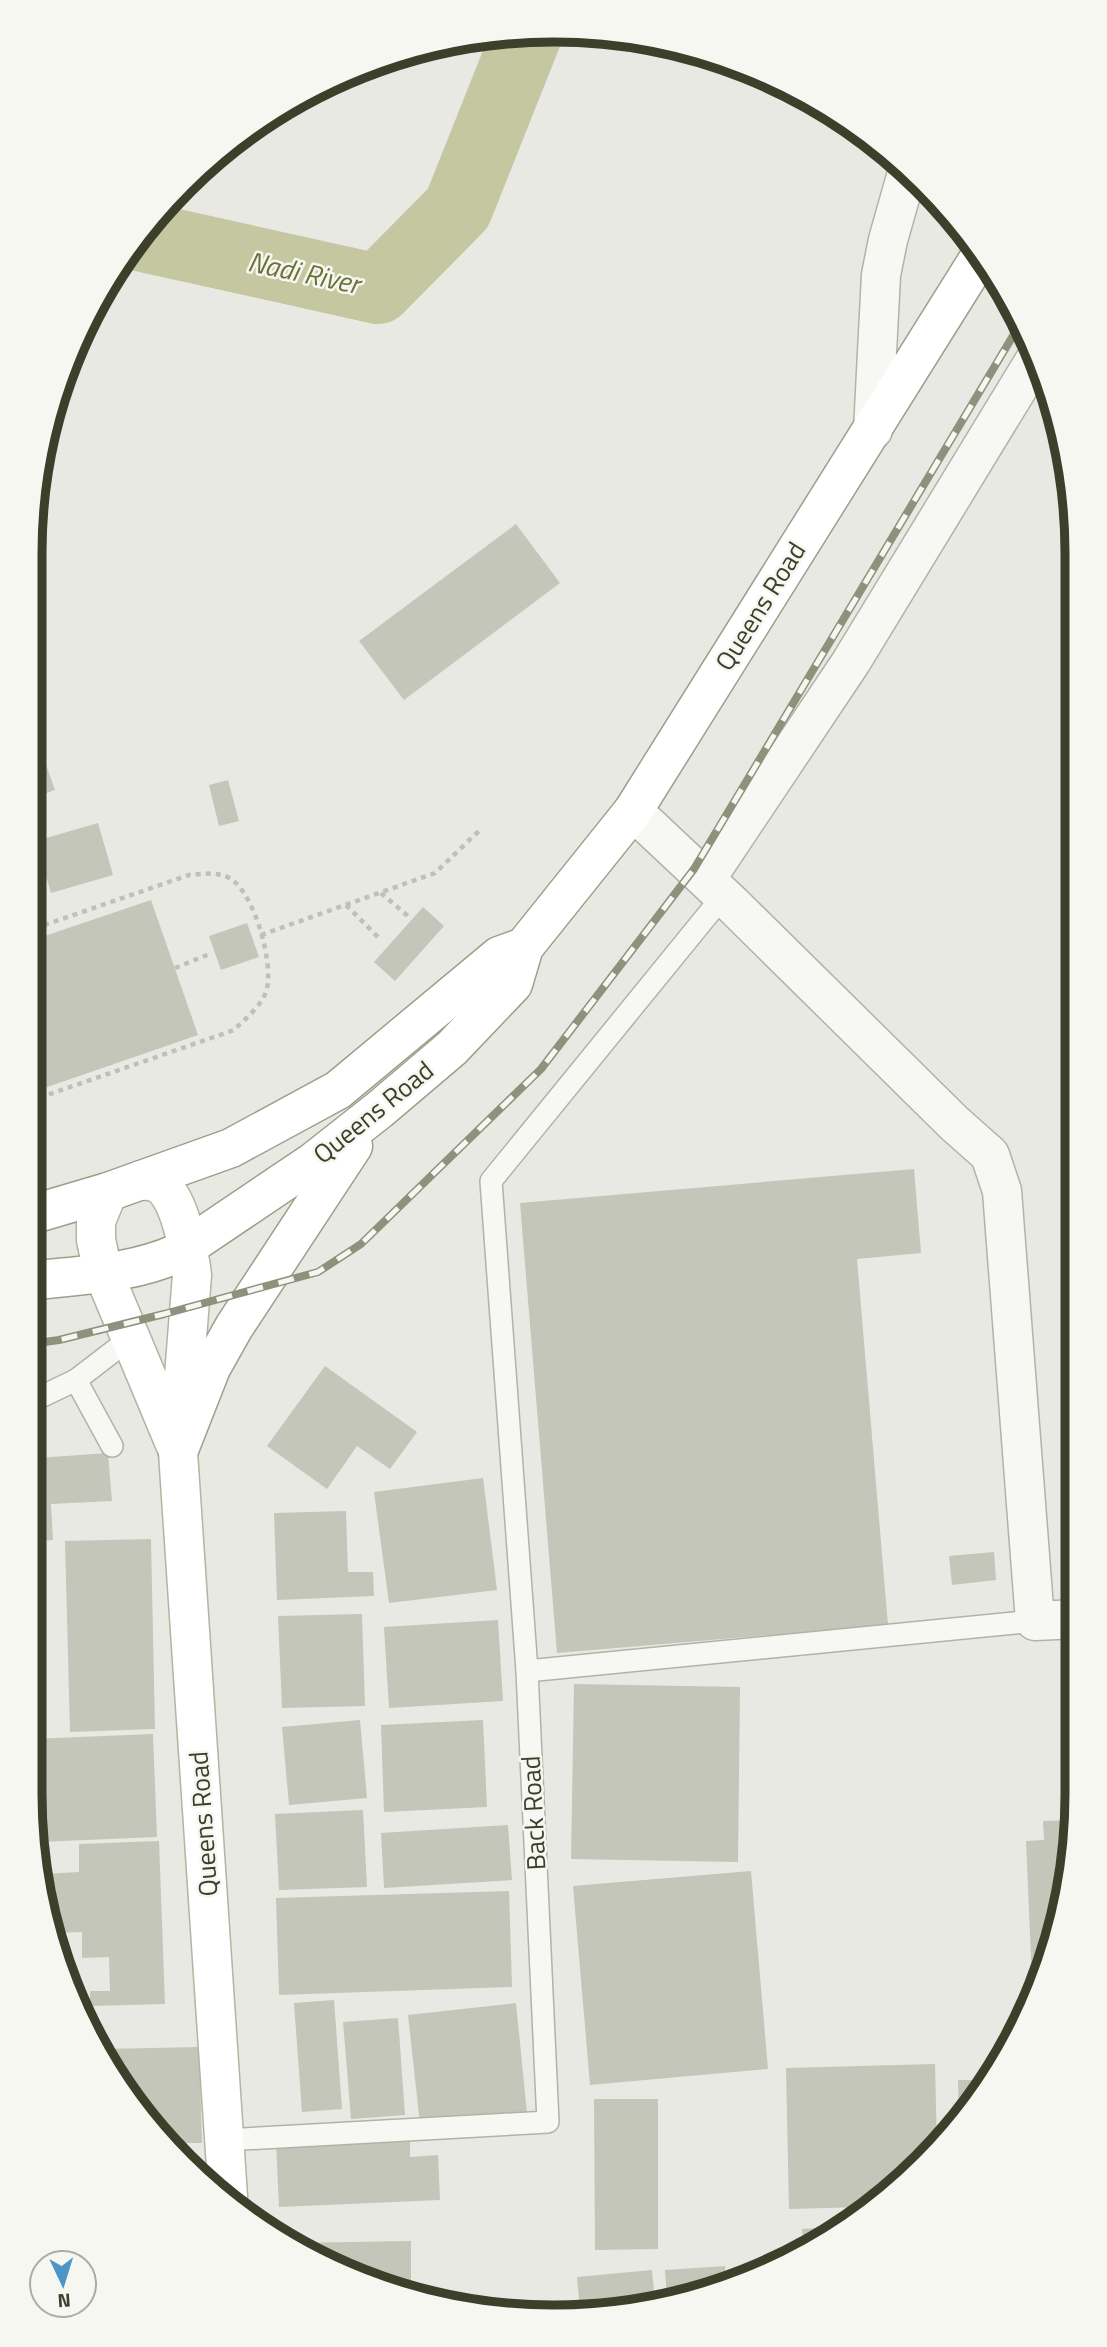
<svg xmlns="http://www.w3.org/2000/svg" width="1107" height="2347" viewBox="0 0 1107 2347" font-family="'Titillium Web',sans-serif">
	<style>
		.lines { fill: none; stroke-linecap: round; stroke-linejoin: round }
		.river { stroke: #c4c79f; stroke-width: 70 }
		.building { fill: #c4c6b9 }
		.service-casing { stroke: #b1b3a7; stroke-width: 24 }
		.minor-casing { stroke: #b1b3a7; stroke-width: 41 }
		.tertiary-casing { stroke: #b1b3a7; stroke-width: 41 }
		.primary-casing { stroke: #b1b5a2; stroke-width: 41 }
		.trunk-casing { stroke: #9c9f8a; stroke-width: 41 }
		.path { stroke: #bfc1b8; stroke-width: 4.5; stroke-dasharray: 5 5; stroke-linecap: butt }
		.service { stroke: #f7f8f4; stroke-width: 21 }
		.minor { stroke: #f7f8f4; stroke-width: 38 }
		.tertiary { stroke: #f7f8f4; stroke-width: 38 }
		.primary { stroke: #fff; stroke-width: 38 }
		.trunk { stroke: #fff; stroke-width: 38 }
		.rail-casing { stroke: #8e927c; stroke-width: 8 }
		.rail { stroke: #f6f7f1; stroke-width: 5; stroke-dasharray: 16; stroke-linecap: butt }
		.labels { text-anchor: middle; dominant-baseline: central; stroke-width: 5; stroke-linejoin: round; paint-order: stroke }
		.street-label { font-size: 26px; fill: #3c402b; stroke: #f6f7f1 }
		.water-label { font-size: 28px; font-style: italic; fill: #6b7237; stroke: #f6f7f1 }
		.rim { fill: none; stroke: #3c402b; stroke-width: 9 }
	</style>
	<rect width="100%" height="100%" fill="#e8e9e2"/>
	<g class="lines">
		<polyline class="river" points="139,236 378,289 458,208 528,32"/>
	</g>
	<g class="building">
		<polygon points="516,524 560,583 404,700 359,641"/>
		<polygon points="45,762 55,790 30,799 30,767"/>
		<polygon points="228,780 239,821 219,826 209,785"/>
		<polygon points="98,823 113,875 51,893 36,841"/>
		<polygon points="30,841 44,886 30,890"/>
		<polygon points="151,900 198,1035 30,1093 30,941"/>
		<polygon points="423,907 444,926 395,981 374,962"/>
		<polygon points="247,923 259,957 221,970 209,936"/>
		<polygon points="914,1169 921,1253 857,1259 888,1625 557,1653 520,1203"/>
		<polygon points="325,1366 417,1432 390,1469 357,1446 327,1489 267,1446"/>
		<polygon points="30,1414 35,1414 37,1458 108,1453 112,1501 51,1504 53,1540 30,1542"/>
		<polygon points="483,1478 497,1590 389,1603 374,1492"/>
		<polygon points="346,1511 348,1572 373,1572 374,1596 277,1600 274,1513"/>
		<polygon points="151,1539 155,1729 70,1732 65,1541"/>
		<polygon points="994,1552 996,1580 952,1585 949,1556"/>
		<polygon points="362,1614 365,1706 282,1708 278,1616"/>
		<polygon points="498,1620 503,1701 389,1708 384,1627"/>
		<polygon points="574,1684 740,1687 738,1862 571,1859"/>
		<polygon points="360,1720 367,1798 289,1805 282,1727"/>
		<polygon points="483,1720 487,1807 384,1812 381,1725"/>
		<polygon points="153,1734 157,1837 38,1842 30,1793 30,1739"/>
		<polygon points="363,1810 367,1887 279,1890 275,1814"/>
		<polygon points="1075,1820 1067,1896 1033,2003 1026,1841 1044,1840 1043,1821"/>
		<polygon points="508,1825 512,1880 384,1888 381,1833"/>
		<polygon points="159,1841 165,2004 90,2006 90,1991 110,1991 109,1957 82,1958 82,1932 53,1933 43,1874 79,1872 79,1844"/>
		<polygon points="751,1871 768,2069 590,2085 573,1886"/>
		<polygon points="509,1891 512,1987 279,1995 276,1898"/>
		<polygon points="334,2000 342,2109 302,2112 294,2003"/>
		<polygon points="516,2003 527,2113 420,2124 408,2015"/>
		<polygon points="398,2018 405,2115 351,2119 343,2022"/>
		<polygon points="199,2047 202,2143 171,2143 138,2113 104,2049"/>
		<polygon points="935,2064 937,2148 924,2164 863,2207 789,2209 786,2068"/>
		<polygon points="958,2080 992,2080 959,2121"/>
		<polygon points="594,2099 658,2099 658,2249 595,2250"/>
		<polygon points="410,2137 410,2157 438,2155 440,2200 279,2207 276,2143"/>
		<polygon points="836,2227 829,2232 804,2250 802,2229"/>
		<polygon points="411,2241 411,2295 353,2277 293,2245 293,2243"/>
		<polygon points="775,2265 775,2266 741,2277 740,2267"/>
		<polygon points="725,2266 725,2281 667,2299 665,2270"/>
		<polygon points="652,2270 655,2303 622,2313 580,2311 577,2277"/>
	</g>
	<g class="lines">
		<g class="service-casing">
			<g id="service">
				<polyline points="76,1380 112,1446"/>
				<polyline points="30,1402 76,1380 132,1337"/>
				<polyline points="527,1671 1035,1621"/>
				<polyline points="225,2140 548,2122 527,1671 491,1181 723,896"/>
			</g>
		</g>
		<g class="minor-casing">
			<g id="minor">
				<polyline points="633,811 733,905 954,1123 990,1155 1002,1191 1035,1621 1077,1619"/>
				<polyline points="706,879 851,662 1038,355"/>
			</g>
		</g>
		<g class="tertiary-casing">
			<polyline id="tertiary" points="873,430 881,275 888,240 907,173"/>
		</g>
		<g class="primary-casing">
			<g id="primary">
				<path d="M141 1180C146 1181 153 1181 157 1183 180 1193 189 1252 192 1275L178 1452 228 2197"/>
				<polyline points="108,1192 96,1221 96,1240 103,1272 175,1444"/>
			</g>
		</g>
		<g class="trunk-casing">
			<g id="trunk">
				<polyline points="30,1215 108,1192 231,1148 338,1090 499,956 524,947"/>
				<path d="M30 1281C79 1275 132 1274 178 1253L313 1162 379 1110 452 1048 513 984 524 947 633 811 981 255"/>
				<polyline points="178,1452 211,1368 234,1327 353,1146"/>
			</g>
		</g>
		<g class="path">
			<polyline points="381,893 408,916"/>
			<polyline points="346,905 381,940"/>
			<polyline points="261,935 435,873 482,828"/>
			<polyline points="175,968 212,953"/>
			<path d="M30 1101 234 1030C245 1019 264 1004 267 988 273 962 255 895 231 879 219 871 202 874 189 875L30 930"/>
		</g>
		<use href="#service" class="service"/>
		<use href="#minor" class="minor"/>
		<use href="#tertiary" class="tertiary"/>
		<use href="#primary" class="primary"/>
		<use href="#trunk" class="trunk"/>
		<g class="rail-casing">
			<polyline id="rail" points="30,1344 59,1340 164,1314 318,1272 361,1244 541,1069 694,869 1020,324"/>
		</g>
		<use href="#rail" class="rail"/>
	</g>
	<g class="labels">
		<g class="street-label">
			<text transform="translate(760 606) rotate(-58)">Queens Road</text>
			<text transform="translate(373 1112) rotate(-39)">Queens Road</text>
			<text transform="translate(533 1813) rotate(-93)">Back Road</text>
			<text transform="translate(203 1824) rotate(-94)">Queens Road</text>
		</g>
		<g class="water-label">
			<text transform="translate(304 272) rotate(12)">Nadi River</text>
		</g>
	</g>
	<path d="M0 0H1107V2347H0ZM553 42H554A511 511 0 0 1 1065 553V1794A511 511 0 0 1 554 2305H553A511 511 0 0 1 42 1794V553A511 511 0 0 1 553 42Z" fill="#f6f7f1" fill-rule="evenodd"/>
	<path class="rim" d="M553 42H554A511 511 0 0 1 1065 553V1794A511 511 0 0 1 554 2305H553A511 511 0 0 1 42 1794V553A511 511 0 0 1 553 42Z"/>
	<g transform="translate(63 2284) rotate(176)"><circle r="33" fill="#f6f7f1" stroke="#acaea2" stroke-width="2"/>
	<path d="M0-5L12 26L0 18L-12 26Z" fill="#4e95c7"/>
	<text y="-10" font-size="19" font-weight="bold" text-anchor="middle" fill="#3c402b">N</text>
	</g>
</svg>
